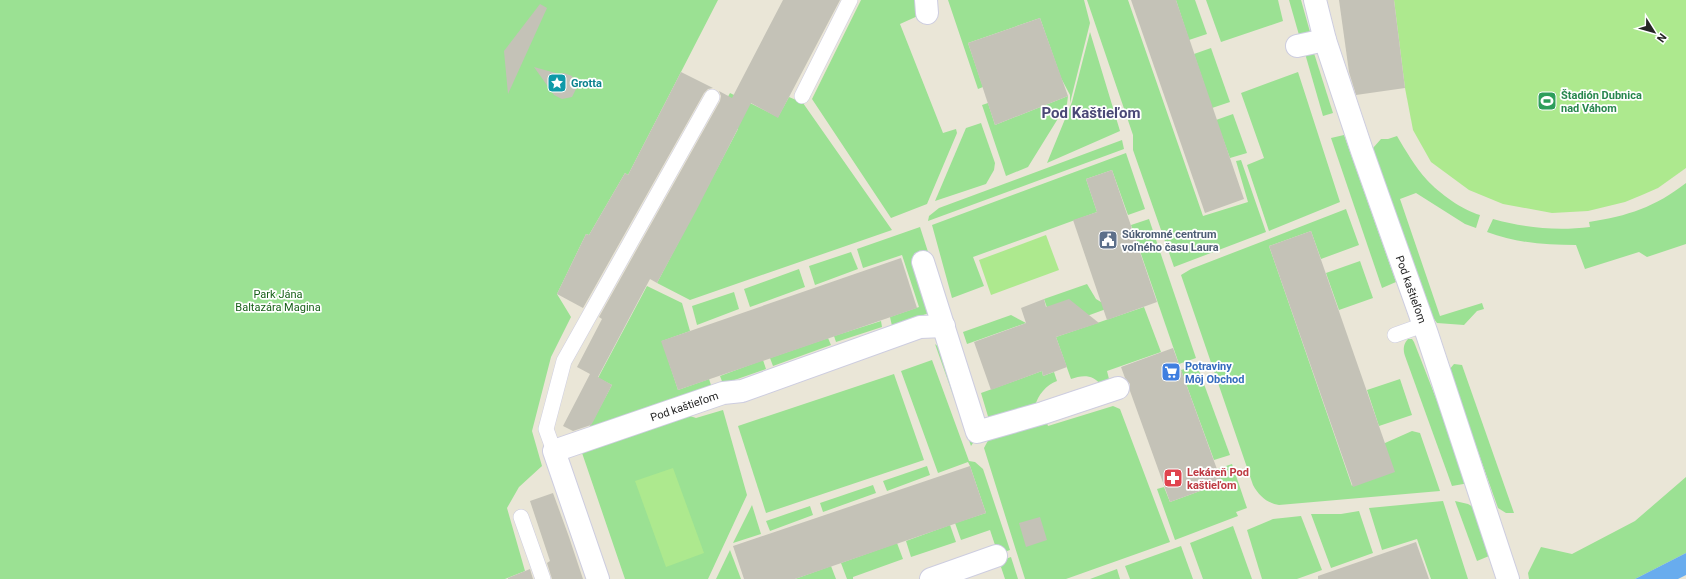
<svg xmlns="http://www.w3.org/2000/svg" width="1686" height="579" viewBox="0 0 1686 579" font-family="Roboto,sans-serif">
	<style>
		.green { fill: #9be193 }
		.pitch { fill: #ade98e }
		.water { fill: #68acee }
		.building { fill: #c4c2b7 }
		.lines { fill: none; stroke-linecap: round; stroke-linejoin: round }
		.service-casing { stroke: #cdcde0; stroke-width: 16 }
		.minor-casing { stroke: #cdcde0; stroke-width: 24 }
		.service { stroke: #fff; stroke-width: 15 }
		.minor { stroke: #fff; stroke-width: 22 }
		.labels { text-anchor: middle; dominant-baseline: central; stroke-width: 3.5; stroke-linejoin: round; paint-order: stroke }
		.culture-label { font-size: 11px; font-weight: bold; fill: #0d838f; stroke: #fff; text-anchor: start }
		.leisure-label { font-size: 11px; font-weight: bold; fill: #27864d; stroke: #fff; text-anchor: start }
		.service-label { font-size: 11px; font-weight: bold; fill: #4e5e75; stroke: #fff; text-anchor: start }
		.street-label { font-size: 11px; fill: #262626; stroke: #fff }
		.park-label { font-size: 11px; fill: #19611a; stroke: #fff }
		.shop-label { font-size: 11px; font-weight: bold; fill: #366cbe; stroke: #fff; text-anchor: start }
		.health-label { font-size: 11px; font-weight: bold; fill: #be3a42; stroke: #fff; text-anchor: start }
		.district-label { font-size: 15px; font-weight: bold; fill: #4a4876; stroke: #fff }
	</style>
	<rect width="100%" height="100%" fill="#eae6d7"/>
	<g class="green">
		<polygon points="0,0 718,0 628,175 625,173 589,235 586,234 557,294 571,317 551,357 532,431 542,466 519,487 507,508 525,571 505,579 0,579"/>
		<polygon points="861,0 916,0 920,15 900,24 943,133 956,129 957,133 927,204 891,218 812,99"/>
		<polygon points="948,0 1084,0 1090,23 1070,103 1070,95 1061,78 1040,18 968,43 983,87 978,89"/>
		<polygon points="1087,0 1128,0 1203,216 1248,202 1236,161 1241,160 1266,232 1174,267 1133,150 1133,135"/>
		<polygon points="1176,0 1195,0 1207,34 1189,40"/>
		<polygon points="1206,0 1278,0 1283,21 1221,42"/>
		<polygon points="1289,0 1301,0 1310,32 1299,35"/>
		<polygon points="1090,32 1120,131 1047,163 1072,102"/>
		<polygon points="1211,48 1230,102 1212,108 1194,54"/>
		<polygon points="1304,50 1313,50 1333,113 1323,116"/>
		<polygon points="1298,72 1340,202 1269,231 1247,165 1264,158 1241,93"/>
		<polygon points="730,93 778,117 789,97 803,103 892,230 690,300 657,283 738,129 717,117"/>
		<polygon points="1068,96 1067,104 1028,167 1006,176 982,105 988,103 995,125"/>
		<polygon points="1233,114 1247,153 1230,158 1216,120"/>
		<polygon points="981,123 995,163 994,170 986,184 935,201 966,128"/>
		<polygon points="1344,135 1396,282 1382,288 1331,138"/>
		<path d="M1397 136C1406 151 1415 167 1427 180 1439 193 1462 210 1480 215L1476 228 1465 224 1416 193 1400 199 1440 316 1482 303 1484 309 1477 311 1464 325 1437 323 1432 316 1373 148 1381 139H1388Z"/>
		<polygon points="1122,140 1124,149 928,221 929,216 939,208"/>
		<polygon points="1126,153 1145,209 1128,215 1112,170 1086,179 1097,212 973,257 984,286 952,298 932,225"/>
		<path d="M1686 183V244L1647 257 1639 252 1585 269 1576 245C1546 245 1516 243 1487 232L1493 219C1525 228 1557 231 1590 227L1589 222C1628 216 1655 207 1686 183Z"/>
		<path d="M1346 209 1359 245 1321 259 1311 231 1269 246 1352 486 1385 443 1412 431 1420 433 1440 491 1279 505C1267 503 1259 496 1253 485L1181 275 1191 269Z"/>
		<polygon points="1149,219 1196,358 1179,364 1131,225"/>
		<polygon points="920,227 930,258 929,313 892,326 890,317 919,307 902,255 863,268 857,249"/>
		<polygon points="851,252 858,269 815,285 809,266"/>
		<polygon points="1360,261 1373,298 1339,310 1326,273"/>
		<polygon points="799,269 805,287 750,307 744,289"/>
		<polygon points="1087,284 1096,299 1101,302 1128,301 1054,328 1044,299"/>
		<polygon points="647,286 682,303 690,331 662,341 678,390 709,379 713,391 584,437 612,385 598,378"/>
		<polygon points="734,292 739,309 697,325 692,306"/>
		<path d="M1144 307 1161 352 1107 371 1109 379 1107 384 1101 385C1093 374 1082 375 1071 379L1056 337Z"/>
		<polygon points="1011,315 1026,323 967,344 963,332"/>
		<polygon points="881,321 882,327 836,342 834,336"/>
		<polygon points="828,338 831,345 773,366 770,358"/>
		<path d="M1408 339H1412L1414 342 1469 483 1452 486 1405 356C1403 350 1403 344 1408 339Z"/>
		<polygon points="935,344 944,352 973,443 971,446"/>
		<polygon points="763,360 766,369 723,384 720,376"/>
		<polygon points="932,360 969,461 975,462 983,469 1010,550 998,554 990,530 961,540 955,523 986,513 970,466 968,462 938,473 901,371"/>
		<polygon points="1454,364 1462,365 1514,513 1506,513 1498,508 1449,370"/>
		<polygon points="1197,365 1230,455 1214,460 1181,370"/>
		<path d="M1042 371 1043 376 1054 372 1057 381C1046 385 1038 395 1035 406L990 423 981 393Z"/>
		<polygon points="894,374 924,460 766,513 738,426"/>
		<polygon points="1400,379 1412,415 1379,426 1367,390"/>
		<polygon points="1113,406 1120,409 1170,542 1066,579 1025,579 984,448 991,435 1046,420 1048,426"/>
		<polygon points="723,410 747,495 708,579 625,579 580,447 675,411 696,418"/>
		<polygon points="1232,464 1247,508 1236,512 1238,516 1175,540 1157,489 1164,487 1170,502 1222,483 1217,469"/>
		<polygon points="927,466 930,475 887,491 883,481"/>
		<polygon points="1686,477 1686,553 1635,579 1529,579 1528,573 1541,547 1572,554 1635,521"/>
		<polygon points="873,485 876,493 823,512 820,503"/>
		<polygon points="1443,501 1468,579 1431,579 1417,539 1382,550 1369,508"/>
		<polygon points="1455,501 1468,504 1473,507 1489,556 1477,561"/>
		<polygon points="752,505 761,534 733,543"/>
		<polygon points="810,506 813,515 770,531 766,521"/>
		<polygon points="1359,511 1373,553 1331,568 1311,514 1341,514"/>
		<polygon points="1301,516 1322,570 1297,579 1262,579 1247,530 1273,519"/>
		<polygon points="950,525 956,542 911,557 906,541"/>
		<polygon points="1233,526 1252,579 1203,579 1190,543"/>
		<polygon points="897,543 903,559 853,577 853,579 847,579 841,563"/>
		<polygon points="1181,546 1193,579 1130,579 1125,566"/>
		<polygon points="730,550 741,579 716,579"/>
		<polygon points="1011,557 1018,579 1005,579 999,561"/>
		<polygon points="831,566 836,579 795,579"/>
		<polygon points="1117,569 1120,579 1090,579"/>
	</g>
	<g class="pitch">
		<polygon points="1394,0 1686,0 1686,168 1658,188 1642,195 1625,202 1588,211 1552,213 1503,204 1469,190 1431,162 1413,130 1405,88"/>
		<polygon points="1046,235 1059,270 991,295 979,260"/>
		<polygon points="673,468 704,553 666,567 635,481"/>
	</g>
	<polygon class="water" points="1686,553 1686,575 1678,579 1635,579"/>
	<g class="building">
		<polygon points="783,0 840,0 778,118 751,103 696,211 657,283 650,279 598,377 612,385 593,422 591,425 573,431 563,426 590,374 577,367 602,319 599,317 720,101 721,96 719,91 732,98"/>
		<polygon points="1131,0 1176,0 1244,199 1205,213"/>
		<polygon points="1339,0 1394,0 1405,88 1356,95 1349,72"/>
		<polygon points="540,4 547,8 508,94 504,51"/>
		<polygon points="1040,18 1068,96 995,125 968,43"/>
		<polygon points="534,67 559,74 564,73 572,76 576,89 572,97 562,99 554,95"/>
		<polygon points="681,72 713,88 708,89 704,93 583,308 557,294 586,234 589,235 625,173 628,175"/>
		<polygon points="1112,170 1157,302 1107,320 1073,220 1097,212 1086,179"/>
		<polygon points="1311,231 1395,472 1353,487 1269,246"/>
		<polygon points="901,258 917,308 678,390 661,341"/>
		<polygon points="1044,299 1046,307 1069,299 1099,323 1056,337 1067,367 1043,376 1042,371 991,390 974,342 1026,323 1021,308"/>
		<polygon points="1173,348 1222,483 1170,502 1130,391 1130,384 1125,378 1121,367"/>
		<polygon points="970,466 986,513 795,579 744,579 733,546"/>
		<polygon points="553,493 569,537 583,579 552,579 547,563 550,561 530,501"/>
		<polygon points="1040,517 1047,540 1026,547 1019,523"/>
		<polygon points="1416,542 1429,579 1318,579 1318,576"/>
		<polygon points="530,569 533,579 508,579 508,578"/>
	</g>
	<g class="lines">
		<g class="service-casing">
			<g id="service">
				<polyline points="802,96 850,0"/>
				<polyline points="1395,335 1423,325"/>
				<polyline points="554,451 546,429 564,361 712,97"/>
				<polyline points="521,517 543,579"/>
			</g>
		</g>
		<g class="minor-casing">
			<g id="minor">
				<polyline points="926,0 927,13"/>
				<path id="s1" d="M1315 0 1325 40 1362 151 1427 334 1508 579"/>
				<polyline points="1297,46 1325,40"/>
				<polyline points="923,262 977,432 1043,413 1118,388"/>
				<path id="s2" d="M598 579 554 451 723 393 742 391 920 327 944 326"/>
				<polyline points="931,579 996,556"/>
			</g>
		</g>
		<use href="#service" class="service"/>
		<use href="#minor" class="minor"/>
	</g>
	<defs>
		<g id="sight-square" transform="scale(1)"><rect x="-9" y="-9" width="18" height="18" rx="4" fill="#0f9aa8" stroke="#fff"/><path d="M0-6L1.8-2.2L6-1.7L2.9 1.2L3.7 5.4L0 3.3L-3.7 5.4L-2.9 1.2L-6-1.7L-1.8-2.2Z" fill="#fff"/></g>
		<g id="stadium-square" transform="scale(1)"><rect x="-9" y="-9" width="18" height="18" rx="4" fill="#2e9e5b" stroke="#fff"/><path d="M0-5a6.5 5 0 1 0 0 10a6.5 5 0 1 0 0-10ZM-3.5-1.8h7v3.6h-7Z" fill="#fff"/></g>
		<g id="civic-square" transform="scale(1)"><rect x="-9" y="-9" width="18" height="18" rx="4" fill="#5c6f8a" stroke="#fff"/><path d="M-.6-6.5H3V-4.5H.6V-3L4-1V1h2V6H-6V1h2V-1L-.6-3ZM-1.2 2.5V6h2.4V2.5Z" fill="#fff"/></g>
		<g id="supermarket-square" transform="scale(1)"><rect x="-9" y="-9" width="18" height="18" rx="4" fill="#3f7fe0" stroke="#fff"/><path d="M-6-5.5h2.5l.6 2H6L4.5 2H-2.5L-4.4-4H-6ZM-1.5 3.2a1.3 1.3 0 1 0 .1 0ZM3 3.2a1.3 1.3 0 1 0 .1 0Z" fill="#fff"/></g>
		<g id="pharmacy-square" transform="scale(1)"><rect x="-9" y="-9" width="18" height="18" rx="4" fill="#e0444e" stroke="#fff"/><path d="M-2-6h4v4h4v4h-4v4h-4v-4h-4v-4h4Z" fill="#fff"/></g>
	</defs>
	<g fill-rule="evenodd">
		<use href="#sight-square" x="557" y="83"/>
		<use href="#stadium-square" x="1547" y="101"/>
		<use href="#civic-square" x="1108" y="240"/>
		<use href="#supermarket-square" x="1171" y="372"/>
		<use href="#pharmacy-square" x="1173" y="478"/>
	</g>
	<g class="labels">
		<g class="culture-label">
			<text x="571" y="83">Grotta</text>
		</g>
		<g class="leisure-label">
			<text x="1561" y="95">Štadión Dubnica<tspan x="1561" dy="13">nad Váhom</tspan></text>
		</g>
		<g class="service-label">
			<text x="1122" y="234">Súkromné centrum<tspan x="1122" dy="13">voľného času Laura</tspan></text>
		</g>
		<g class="street-label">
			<text stroke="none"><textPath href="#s1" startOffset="305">Pod kaštieľom</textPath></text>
			<text stroke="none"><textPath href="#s2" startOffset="273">Pod kaštieľom</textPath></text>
		</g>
		<g class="park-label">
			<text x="278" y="294">Park Jána<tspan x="278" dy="13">Baltazára Magina</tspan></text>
		</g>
		<g class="shop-label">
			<text x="1185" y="366">Potraviny<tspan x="1185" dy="13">Môj Obchod</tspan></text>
		</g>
		<g class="health-label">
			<text x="1187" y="472">Lekáreň Pod<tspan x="1187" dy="13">kaštieľom</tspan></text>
		</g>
		<g class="district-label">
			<text x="1091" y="113">Pod Kaštieľom</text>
		</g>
	</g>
	<g transform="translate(1654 32) rotate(127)" stroke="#ffffff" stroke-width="3" paint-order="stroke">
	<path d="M0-3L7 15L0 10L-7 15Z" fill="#262626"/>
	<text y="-6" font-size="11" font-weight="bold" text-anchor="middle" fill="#262626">N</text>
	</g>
</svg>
